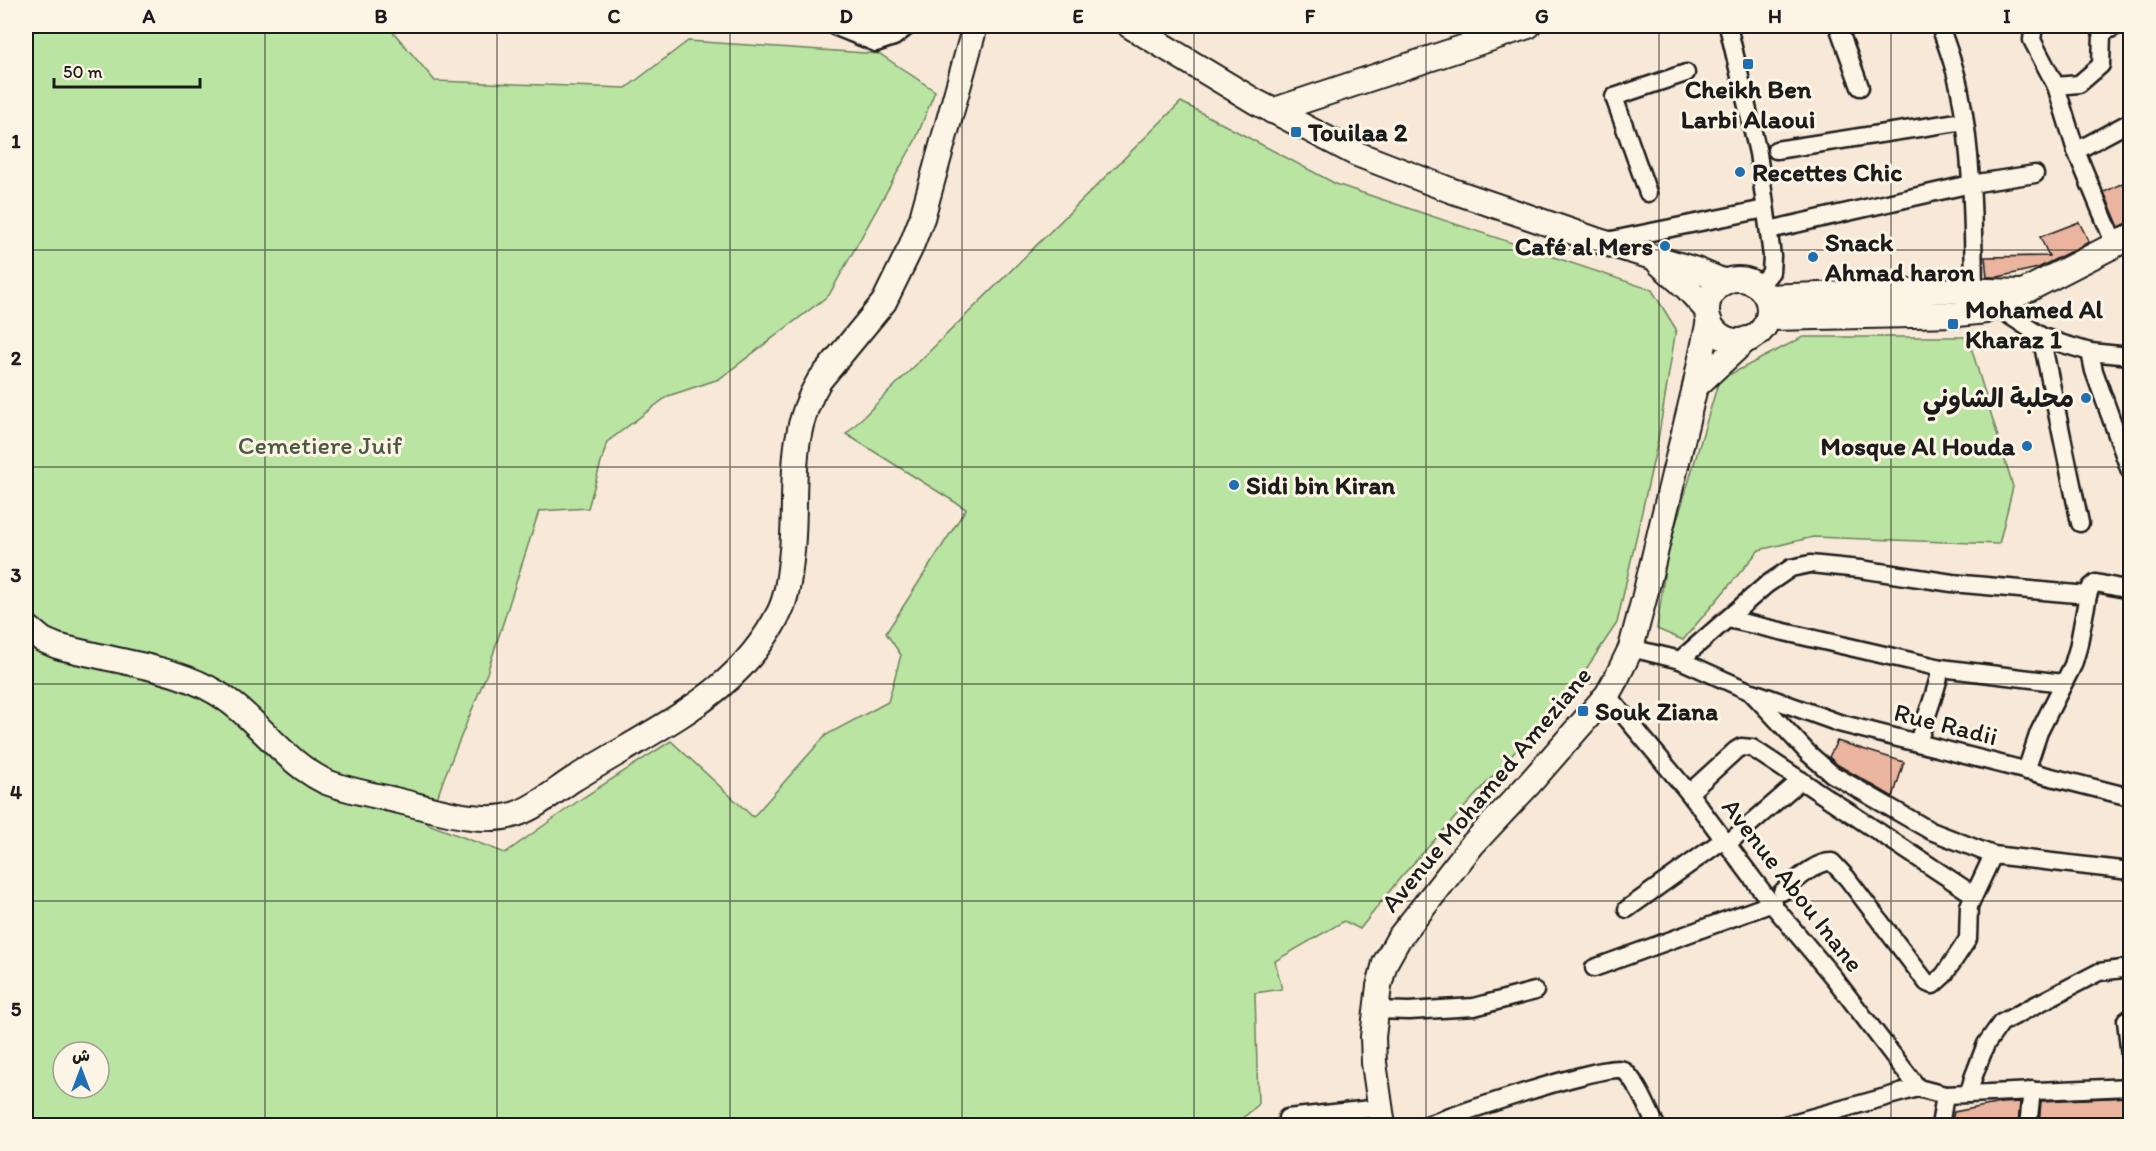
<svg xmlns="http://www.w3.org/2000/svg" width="2156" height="1151" viewBox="0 0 2156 1151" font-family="Itim,'Playpen Sans Arabic',sans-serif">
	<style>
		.green { fill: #bae4a1; stroke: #6b805e; stroke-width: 1.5; fill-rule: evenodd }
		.building { fill: #eab49f; stroke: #1c1c1c; stroke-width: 1.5 }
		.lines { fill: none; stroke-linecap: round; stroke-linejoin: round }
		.street-casing { stroke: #1c1c1c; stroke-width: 21 }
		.secondary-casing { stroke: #1c1c1c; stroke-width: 28 }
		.street { stroke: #fcf5e5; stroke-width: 16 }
		.secondary { stroke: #fcf5e5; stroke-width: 24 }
		.grid { fill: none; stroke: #1c1c1c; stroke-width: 1.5; stroke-opacity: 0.55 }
		.poi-dot { fill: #1f6fb2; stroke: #fcf5e5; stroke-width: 2 }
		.labels { text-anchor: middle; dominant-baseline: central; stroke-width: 6; stroke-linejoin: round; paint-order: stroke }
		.poi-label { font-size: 26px; font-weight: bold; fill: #1c1c1c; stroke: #fcf5e5; text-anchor: start }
		.park-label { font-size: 26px; fill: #4b5844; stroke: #fcf5e5 }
		.street-label { font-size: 26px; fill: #1c1c1c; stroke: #fcf5e5 }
		.neatline { fill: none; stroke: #1c1c1c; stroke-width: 2 }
		.grid-label { font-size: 20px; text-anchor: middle; font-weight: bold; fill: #1c1c1c }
	</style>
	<rect width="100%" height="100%" fill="#f8e8d7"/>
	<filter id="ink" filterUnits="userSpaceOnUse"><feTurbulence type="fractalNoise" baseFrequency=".0167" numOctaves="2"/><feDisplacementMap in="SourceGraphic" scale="12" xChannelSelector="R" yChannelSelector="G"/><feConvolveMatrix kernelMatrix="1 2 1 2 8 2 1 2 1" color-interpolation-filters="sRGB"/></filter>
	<g filter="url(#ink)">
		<g class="green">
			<path d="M26 26H388L435 81 626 88 688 41 880 54 935 91 916 139 829 295 719 379 668 396 607 442 588 508 539 511 487 673 444 778 428 824 505 853 584 797 671 741 753 817 826 735 888 702 901 655 886 633 966 509 846 434 1181 102 1336 184 1652 290 1676 329 1658 440 1617 623 1574 687 1400 878 1360 929 1344 921 1275 961 1282 989 1255 993 1258 1105 1235 1125H26ZM63 1052H99V1088H63Z"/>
			<polygon points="1803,337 1968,337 2013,487 1999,544 1813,537 1759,550 1683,640 1657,629 1667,554 1719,380"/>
		</g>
		<g class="building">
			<polygon points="2123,183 2125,188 2130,186 2130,222 2119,227 2104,192"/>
			<polygon points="2079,222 2089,242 2038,268 1998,277 1987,277 1985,257 2049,256 2040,237"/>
			<polygon points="1837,741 1904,762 1893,797 1838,765 1829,757"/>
			<polygon points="2130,1097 2130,1125 2039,1125 2041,1101"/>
			<polygon points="2020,1102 2018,1125 1951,1125 1954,1112 2001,1103"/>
		</g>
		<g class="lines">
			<g class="street-casing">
				<g id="street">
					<polyline points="834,26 876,43 894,37 908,26"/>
					<polyline points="1728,26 1758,153 1772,256 1771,272 1759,287"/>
					<polyline points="1838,26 1860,87"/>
					<path d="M1940 26C1947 47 1956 69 1960 92 1973 156 1973 224 1974 290"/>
					<polyline points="2034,26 2032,40 2056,86 2076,151 2115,245"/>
					<polyline points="2102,33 2116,26"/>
					<polyline points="2056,86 2079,84 2101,65 2102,33 2097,26"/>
					<polyline points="1776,150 1964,121"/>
					<polyline points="2076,151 2130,122"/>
					<polyline points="1648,193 1614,97 1686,73"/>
					<polyline points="1769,230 1971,184 2035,174"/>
					<polyline points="1607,241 1765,209"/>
					<polyline points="1994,298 1995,306 2041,336 2063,344 2090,352 2130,356"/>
					<polyline points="2041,336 2080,523"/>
					<polyline points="2090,352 2094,371 2130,471"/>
					<polyline points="1728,619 1941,668 2063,683"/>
					<polyline points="1631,648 1680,660 1751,692 1809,754 1832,774 1931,831 1993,855 2130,871"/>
					<polyline points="1680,660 1766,585 1791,568 1810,564 1860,569 1952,583 2088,595 2091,587 2096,583 2130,590"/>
					<polyline points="1753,692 1839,723 2130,797"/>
					<polyline points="1607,695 1689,793 1771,903 1834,978 1918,1088 1945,1095"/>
					<path d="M1918 743C1925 718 1936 694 1941 668"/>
					<polyline points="2026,771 2039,732 2073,665 2078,648 2088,595"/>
					<polyline points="1689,793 1736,750 1741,747 1752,748 1974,895"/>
					<polyline points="1727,844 1801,780"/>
					<path d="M1782 892C1795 882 1815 861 1832 862L1847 878 1927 983 1933 985 1944 975 1968 939 1969 906 1993 855"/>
					<polyline points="1627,909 1723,840"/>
					<polyline points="1594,968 1773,903"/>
					<polyline points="1375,1010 1409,1011 1474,1007 1535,991"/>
					<polyline points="2126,1020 2130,1056"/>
					<polyline points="1969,1094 1973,1078 1986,1044 2001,1023 2099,972 2130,968"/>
					<polyline points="1287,1118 1380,1108"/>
					<path d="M1424 1126C1449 1117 1609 1061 1623 1070 1636 1079 1649 1111 1656 1126"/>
					<polyline points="1781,1126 1918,1088"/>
					<polyline points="1940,1126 1945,1095 2130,1087"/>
					<polyline points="2028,1126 2032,1090"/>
				</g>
			</g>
			<g class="secondary-casing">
				<g id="secondary">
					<polyline points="1130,26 1256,102 1357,154 1450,190 1602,242 1696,270 1725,282"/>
					<polyline points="1272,111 1528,26"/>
					<polyline points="1659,263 1687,288 1707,310"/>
					<circle cx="1738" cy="310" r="31"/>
					<polyline points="1767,297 1957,290 2021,292"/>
					<polyline points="1768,318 1958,314 1986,311 2130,237"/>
					<polyline points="1695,387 1747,339"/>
					<path d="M26 626 43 640 57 646C103 659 167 666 208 688 246 707 269 743 303 768 310 773 318 778 326 782 350 791 374 795 399 801 433 809 483 826 516 814 536 807 554 792 572 780 590 769 609 758 628 747 690 710 744 681 779 613 787 597 789 578 791 560 799 497 784 439 819 381L884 302 910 249 922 218 975 26"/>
					<polyline points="1383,1126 1374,1063 1373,1037 1379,986 1385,963 1399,938 1472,845 1529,784 1607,695 1617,677 1631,648 1644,599 1695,387 1709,320"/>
				</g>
			</g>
			<use href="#street" class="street"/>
			<use href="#secondary" class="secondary"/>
		</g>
	</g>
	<path class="grid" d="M265 26V1126M497 26V1126M730 26V1126M962 26V1126M1194 26V1126M1426 26V1126M1659 26V1126M1891 26V1126M26 250H2130M26 467H2130M26 684H2130M26 901H2130"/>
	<g class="poi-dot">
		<rect x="1742" y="58" width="12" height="12" rx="3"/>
		<rect x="1290" y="126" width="12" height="12" rx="3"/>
		<circle cx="1740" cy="172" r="6"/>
		<circle cx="1665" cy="246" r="6"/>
		<circle cx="1813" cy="257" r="6"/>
		<rect x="1947" y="318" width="12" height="12" rx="3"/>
		<circle cx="2086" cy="398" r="6"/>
		<circle cx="2027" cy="446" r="6"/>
		<circle cx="1234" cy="485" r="6"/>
		<rect x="1577" y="705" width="12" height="12" rx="3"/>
	</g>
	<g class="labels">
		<g class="poi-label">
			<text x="1748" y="89" text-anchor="middle">Cheikh Ben<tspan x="1748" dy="30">Larbi Alaoui</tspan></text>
			<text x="1308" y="132">Touilaa 2</text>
			<text x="1752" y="172">Recettes Chic</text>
			<text x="1825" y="242">Snack<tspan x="1825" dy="30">Ahmad haron</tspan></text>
			<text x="1653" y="246" text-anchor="end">Café al Mers</text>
			<text x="1965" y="309">Mohamed Al<tspan x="1965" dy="30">Kharaz 1</tspan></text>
			<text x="2074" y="398" text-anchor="end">محلبة الشاوني</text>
			<text x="2015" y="446" text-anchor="end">Mosque Al Houda</text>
			<text x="1246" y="485">Sidi bin Kiran</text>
			<text x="1595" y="711">Souk Ziana</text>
		</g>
		<g class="park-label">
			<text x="320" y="445">Cemetiere Juif</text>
		</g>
		<g class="street-label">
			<text transform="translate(1946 724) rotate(14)">Rue Radii</text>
			<text transform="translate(1486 789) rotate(-50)">Avenue Mohamed Ameziane</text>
			<text transform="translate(1793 885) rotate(52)">Avenue Abou Inane</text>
		</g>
	</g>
	<rect width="2156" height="1151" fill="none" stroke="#fcf5e5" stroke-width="66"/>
	<g transform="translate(81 1070)"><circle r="28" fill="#fcf5e5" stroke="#a29e95" stroke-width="1.5"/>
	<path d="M0-4.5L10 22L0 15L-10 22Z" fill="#1f6fb2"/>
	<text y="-9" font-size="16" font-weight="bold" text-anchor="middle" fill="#1c1c1c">ش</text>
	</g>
	<path d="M54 78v9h146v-9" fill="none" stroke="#1c1c1c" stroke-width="3"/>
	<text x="63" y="78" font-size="18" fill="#1c1c1c" stroke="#fcf5e5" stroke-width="4.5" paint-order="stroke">50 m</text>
	<rect x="33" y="33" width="2090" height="1085" class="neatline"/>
	<g class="grid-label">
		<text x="149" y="23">A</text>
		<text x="381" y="23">B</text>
		<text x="614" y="23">C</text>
		<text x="846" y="23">D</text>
		<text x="1078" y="23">E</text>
		<text x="1310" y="23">F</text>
		<text x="1542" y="23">G</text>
		<text x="1775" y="23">H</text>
		<text x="2007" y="23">I</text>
		<text x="16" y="148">1</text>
		<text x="16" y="365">2</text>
		<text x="16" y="582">3</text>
		<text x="16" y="799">4</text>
		<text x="16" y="1016">5</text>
	</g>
</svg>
